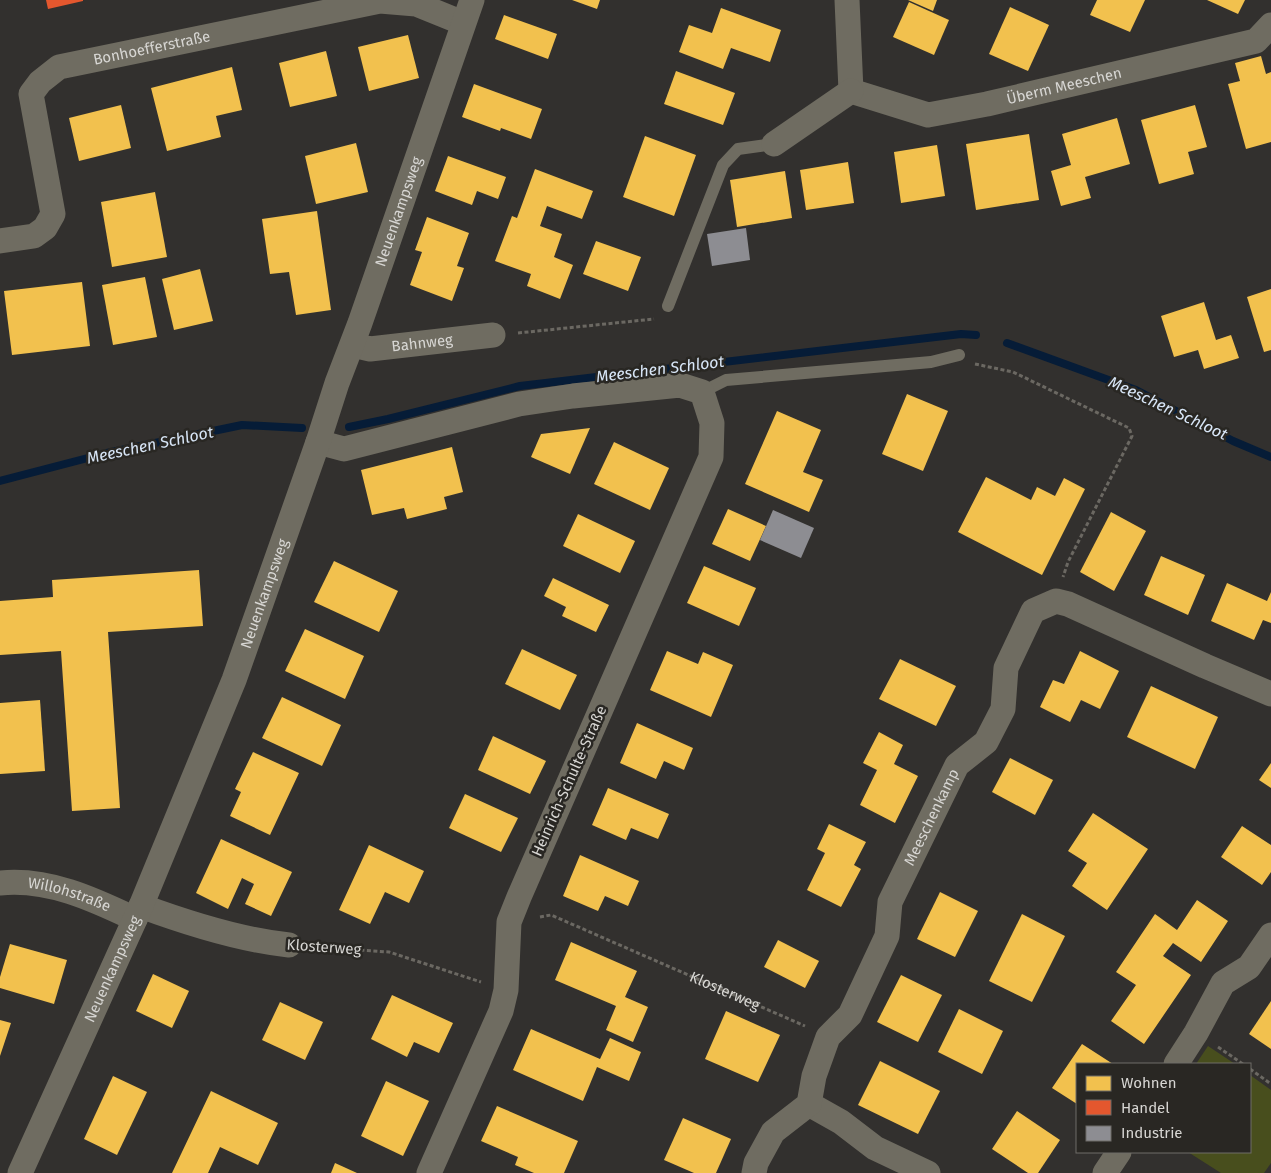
<svg xmlns="http://www.w3.org/2000/svg" width="1271" height="1173" viewBox="0 0 1271 1173" font-family="'Fira Sans',sans-serif">
	<style>
		.park { fill: #484e1d }
		.homes { fill: #f2c14e }
		.shops { fill: #e4572e }
		.industry { fill: #8d8d92 }
		.lines { fill: none; stroke-linecap: round; stroke-linejoin: round }
		.stream { stroke: #061c37; stroke-width: 8 }
		.path { stroke: #6b6862; stroke-width: 3; stroke-dasharray: 4 2.5; stroke-linecap: butt }
		.service { stroke: #6f6c61; stroke-width: 12 }
		.minor { stroke: #6f6c61; stroke-width: 25 }
		.labels { text-anchor: middle; dominant-baseline: central; stroke-width: 5; stroke-linejoin: round; paint-order: stroke }
		.street-label { font-size: 15px; fill: #d7d6d3; stroke: #292723 }
		.water-label { font-size: 16px; font-style: italic; fill: #d8e6f7; stroke: #292723 }
	</style>
	<rect width="100%" height="100%" fill="#32302e"/>
	<g class="park">
		<polygon points="1208,1046 1235,1064 1196,1064"/>
		<polygon points="1250,1075 1271,1090 1271,1163 1264,1173 1221,1173 1188,1152 1250,1152"/>
	</g>
	<g class="homes">
		<polygon points="572,0 600,0 597,9"/>
		<polygon points="908,0 937,0 933,11"/>
		<polygon points="1097,0 1145,0 1130,32 1090,15"/>
		<polygon points="1207,0 1245,0 1238,14"/>
		<polygon points="909,2 949,20 934,55 893,37"/>
		<polygon points="1010,7 1049,25 1028,71 989,54"/>
		<polygon points="721,8 781,30 770,62 731,48 723,69 679,52 689,25 712,33"/>
		<polygon points="504,15 557,34 548,59 495,39"/>
		<polygon points="408,35 419,78 369,91 358,47"/>
		<polygon points="326,51 337,96 290,107 279,63"/>
		<polygon points="1261,56 1266,74 1271,72 1271,142 1246,149 1228,84 1240,81 1235,63"/>
		<polygon points="232,67 242,110 216,116 221,137 167,151 151,88"/>
		<polygon points="676,71 735,93 723,125 664,104"/>
		<polygon points="474,84 542,109 531,139 501,128 500,131 462,117"/>
		<polygon points="121,105 131,148 79,161 69,118"/>
		<polygon points="1195,105 1207,147 1188,152 1194,174 1159,184 1141,120"/>
		<polygon points="1117,118 1130,164 1085,177 1091,198 1061,206 1051,171 1071,165 1062,134"/>
		<polygon points="1029,134 1039,200 976,210 966,144"/>
		<polygon points="645,136 696,155 674,216 623,197"/>
		<polygon points="356,143 368,192 316,204 305,156"/>
		<polygon points="937,145 945,196 901,203 894,152"/>
		<polygon points="448,156 506,177 498,199 477,191 472,205 435,191"/>
		<polygon points="848,162 854,203 806,210 800,170"/>
		<polygon points="535,169 593,191 582,219 547,206 540,226 562,234 554,257 573,265 560,299 527,286 531,274 495,261 512,216 517,218"/>
		<polygon points="785,171 792,218 737,227 730,180"/>
		<polygon points="155,192 167,257 112,267 101,202"/>
		<polygon points="317,211 331,310 296,315 289,272 270,274 262,219"/>
		<polygon points="427,217 469,233 457,266 464,268 452,301 410,285 422,252 415,250"/>
		<polygon points="596,241 641,257 628,291 583,274"/>
		<polygon points="200,269 213,321 174,330 162,279"/>
		<polygon points="145,277 157,337 113,345 102,285"/>
		<polygon points="82,282 90,346 12,355 4,291"/>
		<polygon points="1271,289 1271,350 1264,352 1247,297"/>
		<polygon points="1204,302 1216,340 1231,335 1239,358 1204,369 1198,350 1174,357 1161,316"/>
		<polygon points="907,394 948,411 923,471 882,454"/>
		<polygon points="777,411 821,430 803,472 823,480 809,512 745,484"/>
		<polygon points="590,428 570,474 531,457 541,434"/>
		<polygon points="614,442 669,468 650,510 594,484"/>
		<polygon points="452,447 463,492 444,497 447,509 407,519 404,508 372,515 361,470"/>
		<polygon points="986,477 1031,500 1037,487 1055,496 1064,478 1085,489 1042,575 958,532"/>
		<polygon points="728,509 766,526 750,561 712,544"/>
		<polygon points="1111,512 1146,531 1114,591 1080,572"/>
		<polygon points="578,514 635,541 620,573 563,546"/>
		<polygon points="1161,556 1205,575 1188,615 1144,595"/>
		<polygon points="334,561 398,591 379,632 314,602"/>
		<polygon points="704,566 756,588 739,626 687,603"/>
		<polygon points="199,570 203,626 108,632 120,808 72,811 61,651 0,655 0,601 53,597 52,580"/>
		<polygon points="553,578 609,605 596,632 562,616 566,607 544,596"/>
		<polygon points="1227,583 1267,601 1271,592 1271,623 1263,620 1254,640 1211,621"/>
		<polygon points="305,629 364,656 345,699 285,671"/>
		<polygon points="522,649 577,675 560,710 505,684"/>
		<polygon points="667,651 698,664 703,652 733,665 711,717 650,690"/>
		<polygon points="1080,651 1119,671 1100,709 1081,700 1070,722 1040,707 1053,680 1064,684"/>
		<polygon points="900,659 956,686 936,726 879,699"/>
		<polygon points="1151,686 1218,717 1195,769 1127,737"/>
		<polygon points="282,697 341,725 322,766 262,738"/>
		<polygon points="40,700 45,771 0,774 0,703"/>
		<polygon points="637,723 693,748 684,770 664,761 656,779 620,763"/>
		<polygon points="879,732 903,745 894,764 918,776 895,823 860,805 877,770 863,763"/>
		<polygon points="493,736 546,761 530,794 478,770"/>
		<polygon points="253,752 299,773 270,835 230,816 241,792 235,789"/>
		<polygon points="1010,758 1053,780 1035,815 992,792"/>
		<polygon points="1271,763 1271,788 1259,780"/>
		<polygon points="608,788 669,814 658,839 631,828 626,840 592,825"/>
		<polygon points="465,794 518,818 501,852 449,828"/>
		<polygon points="1093,813 1148,849 1107,910 1072,886 1087,863 1068,851"/>
		<polygon points="829,824 866,842 854,865 861,869 841,907 807,890 825,853 817,849"/>
		<polygon points="1242,826 1271,845 1271,872 1262,885 1221,857"/>
		<polygon points="221,839 292,872 271,916 245,904 254,884 242,878 228,909 196,893"/>
		<polygon points="369,845 424,871 409,903 385,892 370,924 339,910"/>
		<polygon points="580,855 639,881 628,906 605,896 598,911 563,896"/>
		<polygon points="940,892 978,911 955,957 917,939"/>
		<polygon points="1197,900 1228,921 1201,962 1173,943 1163,956 1191,975 1144,1044 1111,1021 1136,985 1116,972 1155,914 1177,930"/>
		<polygon points="1022,914 1065,936 1032,1002 989,981"/>
		<polygon points="778,940 819,961 805,988 764,967"/>
		<polygon points="571,942 637,971 625,997 648,1007 633,1042 606,1030 616,1006 555,980"/>
		<polygon points="10,944 67,960 54,1004 0,988 0,977"/>
		<polygon points="153,974 189,991 172,1028 136,1011"/>
		<polygon points="901,975 942,995 918,1042 877,1022"/>
		<polygon points="392,995 453,1023 439,1053 414,1042 407,1057 371,1039"/>
		<polygon points="1271,1001 1271,1049 1249,1034"/>
		<polygon points="280,1002 323,1022 305,1060 262,1040"/>
		<polygon points="959,1009 1003,1031 982,1074 938,1052"/>
		<polygon points="726,1011 780,1035 758,1082 705,1059"/>
		<polygon points="0,1020 11,1023 0,1056"/>
		<polygon points="531,1029 600,1059 610,1038 641,1052 629,1081 597,1067 583,1101 513,1070"/>
		<polygon points="1082,1044 1113,1064 1077,1064 1077,1104 1052,1088"/>
		<polygon points="880,1061 940,1091 918,1134 858,1105"/>
		<polygon points="113,1076 147,1092 117,1155 84,1139"/>
		<polygon points="386,1081 429,1101 403,1156 361,1136"/>
		<polygon points="211,1091 278,1123 258,1165 220,1147 208,1173 172,1173"/>
		<polygon points="497,1106 578,1141 564,1173 534,1173 515,1165 518,1157 481,1141"/>
		<polygon points="1017,1111 1060,1140 1038,1173 1028,1173 992,1149"/>
		<polygon points="683,1118 731,1139 716,1173 694,1173 664,1160"/>
		<polygon points="335,1163 357,1173 331,1173"/>
	</g>
	<polygon class="shops" points="46,0 83,0 83,1 48,9"/>
	<g class="industry">
		<polygon points="746,228 750,260 712,266 707,234"/>
		<polygon points="773,510 814,528 801,558 760,540"/>
	</g>
	<g class="lines">
		<g class="stream">
			<polyline points="1007,343 1136,390 1233,441 1271,457"/>
			<polyline points="349,427 388,419 520,386 961,334 976,335"/>
			<polyline points="0,481 107,453 242,425 302,428"/>
		</g>
		<g class="path">
			<polyline points="518,333 654,319"/>
			<polyline points="975,364 1013,372 1129,428 1132,436 1068,562 1063,577"/>
			<path id="s1" d="M540 917 551 915 805 1026"/>
			<polyline points="315,947 389,952 481,982"/>
			<polyline points="1218,1047 1243,1064"/>
			<polyline points="1250,1069 1271,1084"/>
		</g>
		<g class="service">
			<polyline points="668,306 723,165 738,149 774,144"/>
			<polyline points="702,392 726,380 931,362 959,355"/>
		</g>
		<g class="minor">
			<path id="s2" d="M847 0 851 91 928 115 987 104 1256 41 1271 25"/>
			<polyline points="774,144 851,91"/>
			<path id="s3" d="M0 241 34 236 45 228 53 214 31 94 40 82 59 67 380 1 416 4 463 23"/>
			<path id="s4" d="M353 345 370 349 493 335"/>
			<polyline points="318,442 344,449 519,404 573,396 680,385 702,392 712,423 711,457 519,897 509,922 506,990 501,1011 429,1173"/>
			<path id="s5" d="M0 883C48 878 93 899 135 919"/>
			<path d="M141 906C187 923 241 940 289 945"/>
			<polyline points="1176,1064 1196,1033 1223,983 1249,967 1271,935"/>
			<polyline points="809,1104 841,1122 875,1148 928,1173"/>
			<path id="s6" d="M20 1173 141 906 234 680 318 442 337 383 360 323 472 0"/>
			<path id="s7" d="M754 1173 756 1163 773 1132 809 1104 814 1076 828 1037 850 1015 887 936 890 902 957 765 986 742 1003 709 1006 668 1033 611 1056 601 1068 604 1205 666 1271 694"/>
			<polyline points="1105,1173 1119,1152"/>
		</g>
	</g>
	<g class="labels">
		<g class="street-label">
			<text stroke="none"><textPath href="#s3" startOffset="320">Bonhoefferstraße</textPath></text>
			<text stroke="none"><textPath href="#s2" startOffset="311">Überm Meeschen</textPath></text>
			<text stroke="none"><textPath href="#s6" startOffset="1034">Neuenkampsweg</textPath></text>
			<text stroke="none"><textPath href="#s4" startOffset="70">Bahnweg</textPath></text>
			<text stroke="none"><textPath href="#s6" startOffset="629">Neuenkampsweg</textPath></text>
			<text transform="translate(569 781) rotate(-66)">Heinrich-Schulte-Straße</text>
			<text stroke="none"><textPath href="#s7" startOffset="408">Meeschenkamp</textPath></text>
			<text stroke="none"><textPath href="#s5" startOffset="71">Willohstraße</textPath></text>
			<text transform="translate(324 947) rotate(4)">Klosterweg</text>
			<text stroke="none"><textPath href="#s6" startOffset="224">Neuenkampsweg</textPath></text>
			<text stroke="none"><textPath href="#s1" startOffset="201">Klosterweg</textPath></text>
		</g>
		<g class="water-label">
			<text transform="translate(660 369) rotate(-7)">Meeschen Schloot</text>
			<text transform="translate(1168 408) rotate(25)">Meeschen Schloot</text>
			<text transform="translate(150 445) rotate(-12)">Meeschen Schloot</text>
		</g>
	</g>
	<rect x="1076" y="1063" width="175" height="90" fill="#292723" stroke="#6f6d69"/>
	<rect x="1086" y="1076" width="25" height="15" fill="#f2c14e" stroke="#6f6d69"/>
	<text x="1121" y="1088" font-size="15" fill="#d7d6d3">Wohnen</text>
	<rect x="1086" y="1100" width="25" height="15" fill="#e4572e" stroke="#6f6d69"/>
	<text x="1121" y="1113" font-size="15" fill="#d7d6d3">Handel</text>
	<rect x="1086" y="1126" width="25" height="15" fill="#8d8d92" stroke="#6f6d69"/>
	<text x="1121" y="1138" font-size="15" fill="#d7d6d3">Industrie</text>
</svg>
